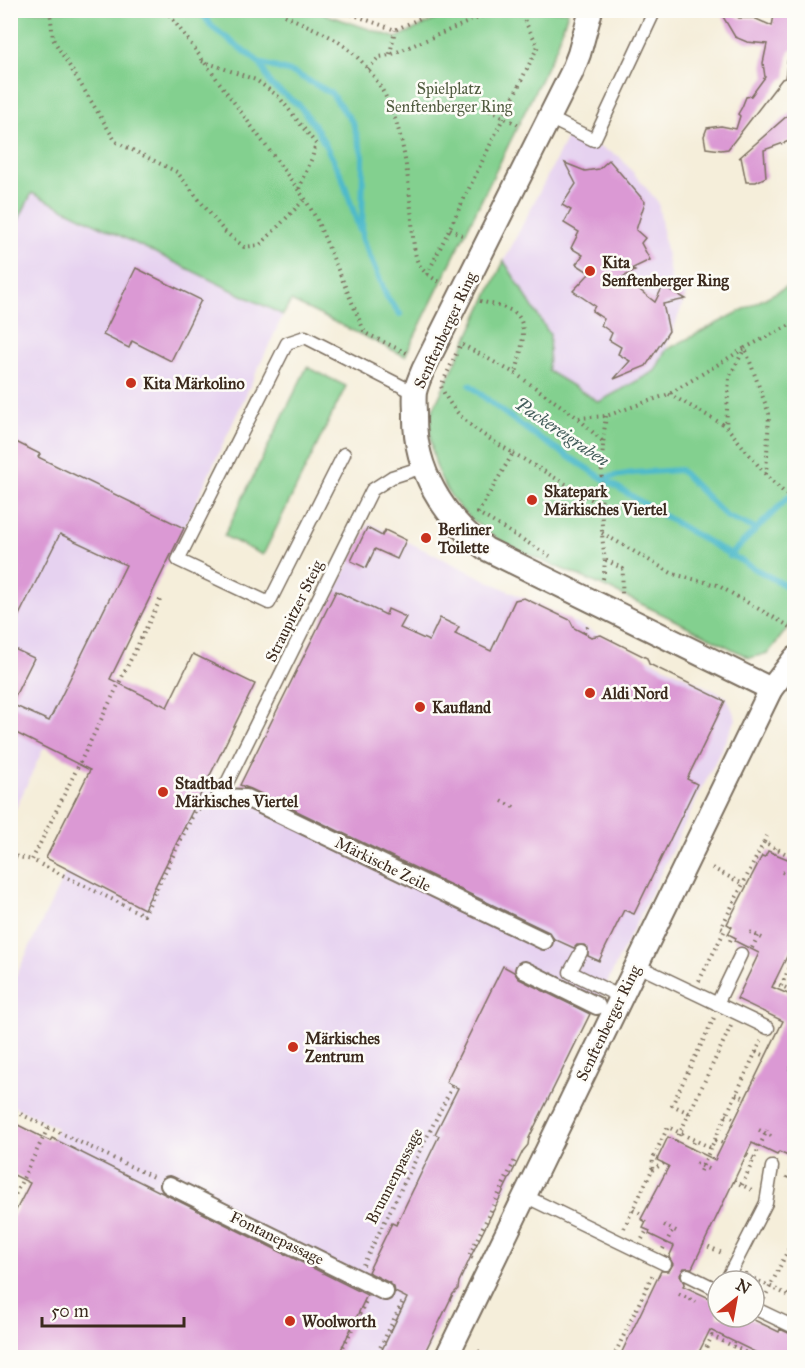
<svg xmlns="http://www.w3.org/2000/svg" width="805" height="1368" viewBox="0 0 805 1368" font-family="'IM FELL Great Primer',serif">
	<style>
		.built { fill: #e6d2f0 }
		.green { fill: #83d08f; stroke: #5f7d56; stroke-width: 1.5 }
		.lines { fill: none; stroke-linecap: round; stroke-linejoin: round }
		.stream { stroke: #4ebaca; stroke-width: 6 }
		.building { fill: #db99d4 }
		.service-casing { stroke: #7c6f60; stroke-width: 15 }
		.pedestrian-casing { stroke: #7c6f60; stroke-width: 20 }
		.minor-casing { stroke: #7c6f60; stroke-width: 26 }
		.path { stroke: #7c6f60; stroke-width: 4; stroke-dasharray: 1.5 4.5; stroke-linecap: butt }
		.service { stroke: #fff; stroke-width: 12 }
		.pedestrian { stroke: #fff; stroke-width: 16 }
		.minor { stroke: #fff; stroke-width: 22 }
		.poi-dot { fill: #c8321e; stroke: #fdfcf7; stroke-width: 2 }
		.labels { text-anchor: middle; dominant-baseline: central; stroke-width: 5; stroke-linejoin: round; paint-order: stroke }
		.park-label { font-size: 16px; fill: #515c40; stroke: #fdfcf7 }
		.poi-label { font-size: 16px; font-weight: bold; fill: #3b2a1e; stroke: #fdfcf7; text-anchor: start }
		.street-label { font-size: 16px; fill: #3b2a1e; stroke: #fdfcf7 }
		.water-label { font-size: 18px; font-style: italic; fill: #425c5a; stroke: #fdfcf7 }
	</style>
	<rect width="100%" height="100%" fill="#fdfcf7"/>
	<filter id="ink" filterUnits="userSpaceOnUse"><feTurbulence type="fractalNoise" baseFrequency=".0167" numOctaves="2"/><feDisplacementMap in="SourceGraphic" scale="12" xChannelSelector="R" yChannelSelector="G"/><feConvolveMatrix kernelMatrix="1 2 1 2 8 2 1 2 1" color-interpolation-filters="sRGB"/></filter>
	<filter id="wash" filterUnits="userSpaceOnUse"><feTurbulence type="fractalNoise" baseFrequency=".008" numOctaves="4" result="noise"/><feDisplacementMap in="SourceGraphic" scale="24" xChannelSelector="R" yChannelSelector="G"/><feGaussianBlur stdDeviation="1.35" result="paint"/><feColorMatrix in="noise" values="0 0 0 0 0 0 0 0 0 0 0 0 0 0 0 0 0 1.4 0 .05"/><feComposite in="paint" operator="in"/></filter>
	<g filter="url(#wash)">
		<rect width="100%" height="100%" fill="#f5eeda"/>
		<g class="built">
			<polygon points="569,134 619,156 658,202 671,281 688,289 666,350 655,371 599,402 548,371 550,334 504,261"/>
			<polygon points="32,193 283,315 184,528 71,760 44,747 11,819 10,235"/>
			<polygon points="369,523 727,697 736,719 424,1357 22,1358 11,1222 57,1128 11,1105 10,988 66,872 143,909 208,776 238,790"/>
		</g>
		<g class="green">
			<polygon points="10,11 315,11 396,38 454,11 568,11 557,46 405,356 291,301 283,315 32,193 11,235"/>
			<path d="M504 261 550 335 548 371 599 402 655 371 666 350 794 283V620L768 653 750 658C703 634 655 610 607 588 523 550 426 530 430 416Z"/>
			<polygon points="307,367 346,386 263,555 224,536"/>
		</g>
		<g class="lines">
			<g class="stream">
				<polyline points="200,10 212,27 260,63 294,73 331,93 353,123 363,156 362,238 387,297 400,314"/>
				<polyline points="260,63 271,85 299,105 317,129 342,177 360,231"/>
				<path d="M470 385C515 425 566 455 617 487 675 523 734 558 794 590"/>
				<polyline points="603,478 633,473 680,470 727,517 756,529"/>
				<polyline points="729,556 794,492"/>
			</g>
		</g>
		<g id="blocks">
			<g class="building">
				<polygon points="719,10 728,10 739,18 754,18 772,26 775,10 795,10 795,50 789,50 785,78 782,79 728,149 721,150 706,148 704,136 707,128 721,126 736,129 740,116 738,114 742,107 746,97 751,96 765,77 763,63 767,44 747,42 735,37"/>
				<polygon points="795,109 795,139 764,150 766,177 756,182 746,182 741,157 739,158"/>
				<polygon points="609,160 645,202 636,230 645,238 641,243 650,260 631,269 635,271 623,277 655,302 663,286 686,299 663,304 669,331 646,366 614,379 630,361 618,354 621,347 609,340 612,333 601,325 604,319 592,311 595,306 573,291 590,273 576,264 583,255 571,248 579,232 564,223 571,210 562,205 576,184 565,163 585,171 599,169"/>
				<polygon points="136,268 201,300 171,361 132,341 129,348 103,335"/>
				<polygon points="10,439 40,454 38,457 184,528 110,679 167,707 193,654 255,684 144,909 46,858 90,770 10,730 10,647 34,658 11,704 49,721 126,565 60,534 10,633"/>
				<polygon points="367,528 382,536 385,530 406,540 397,559 375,549 366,568 351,561"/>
				<polygon points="336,591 386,615 388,609 406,617 400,628 429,641 440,618 459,627 455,634 491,651 515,600 524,598 570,620 574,628 591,637 601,635 647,658 649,664 725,701 687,779 697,784 634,914 624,910 599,961 588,956 588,948 584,945 577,945 574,948 554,939 549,932 251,789 240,785"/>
				<polygon points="768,851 795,862 795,940 772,987 795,997 795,1143 788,1156 779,1152 777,1155 752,1143 692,1268 684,1268 680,1275 685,1283 683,1286 718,1302 718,1317 748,1317 779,1332 780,1329 795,1336 795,1358 767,1358 710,1330 696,1358 619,1358 661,1271 669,1271 673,1264 669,1257 674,1246 649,1234 650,1231 643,1228 646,1222 641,1219 669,1166 657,1160 668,1137 715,1160 783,1021 737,999 759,953 735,941 736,938 728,934 732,927 727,924 762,856 765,857"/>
				<polygon points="503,966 514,972 519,979 590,1014 529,1138 528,1145 523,1151 472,1254 459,1282 458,1289 453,1294 422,1358 378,1358 407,1298 395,1292 394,1287 390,1283 368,1272 392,1223 396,1225 439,1136 435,1134 458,1088 446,1082"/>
				<polygon points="10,1121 50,1141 52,1138 367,1295 337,1358 22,1358 10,1352 10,1222 30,1183 10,1173"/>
			</g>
		</g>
	</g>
	<g filter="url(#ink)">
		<use href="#blocks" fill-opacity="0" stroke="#7c6f60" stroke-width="1.5"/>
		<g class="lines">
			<g class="service-casing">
				<g id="service">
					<polyline points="549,118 594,140 654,12 651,10"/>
					<polyline points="344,454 269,603 178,560 287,343 305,337 415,393"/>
					<polyline points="220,797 372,490 392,477 423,467"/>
					<polyline points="581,952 570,972 621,997"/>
					<polyline points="636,965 768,1028"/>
					<polyline points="717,1004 741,954"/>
					<polyline points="525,1196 665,1264"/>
					<polyline points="688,1275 718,1290"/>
					<polyline points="726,1281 766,1203 772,1167"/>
					<polyline points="754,1308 794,1327"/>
				</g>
			</g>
			<g class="pedestrian-casing">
				<g id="pedestrian">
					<polyline points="220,797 246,798 544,941"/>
					<polyline points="524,970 597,1006"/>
					<polyline points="169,1185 385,1292"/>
				</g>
			</g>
			<g class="minor-casing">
				<g id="minor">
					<path d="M591 10 579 54 572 72 423 370C420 377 417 384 415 392 414 399 415 407 415 415 414 469 443 517 486 549L771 689"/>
					<polyline points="446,1358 771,689 794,659"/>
				</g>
			</g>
			<g class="path">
				<polyline points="50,10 53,39 116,142 177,172 224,231 244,247 260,245 305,199"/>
				<polyline points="166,10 305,199 316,218 365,333 409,354"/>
				<path d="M284 10V15C307 26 336 36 355 55 399 97 406 153 411 210 413 225 412 245 417 260 421 272 433 278 443 284"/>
				<polyline points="340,10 395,30 437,10"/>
				<polyline points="390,54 395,30"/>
				<polyline points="202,61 256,80 279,97 316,144 312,158 299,189"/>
				<polyline points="368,69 379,57 390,55 497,10"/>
				<polyline points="484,108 521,126"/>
				<polyline points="450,229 466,237"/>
				<polyline points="427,275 538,46 519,10"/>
				<path d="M480 301C490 304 502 306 512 311 532 321 519 356 516 374"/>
				<polyline points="794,323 745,348 729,377 726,426 766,475 794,502"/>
				<polyline points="459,348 461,344 516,374 578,418 606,416 669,394 745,348 769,414 766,475"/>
				<path d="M456 354 441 386C453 418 484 436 513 453L478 513 550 556"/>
				<polyline points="669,394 726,426"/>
				<polyline points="579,419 603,442"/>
				<polyline points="513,453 601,505"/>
				<polyline points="602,533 673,574 717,585 794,629"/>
				<polyline points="606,560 623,569 622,594"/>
				<path d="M603 579C607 559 602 547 602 528 601 490 601 453 606 416"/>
				<polyline points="160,600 32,860 144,915 195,811 206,805"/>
				<polyline points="584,633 588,625"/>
				<polyline points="502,801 518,809"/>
				<polyline points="764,842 767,836"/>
				<polyline points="773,854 776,848"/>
				<polyline points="10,855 32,860"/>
				<polyline points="10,867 16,856"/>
				<polyline points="712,868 743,884"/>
				<polyline points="782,872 794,878"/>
				<polyline points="750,932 766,940"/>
				<polyline points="730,941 732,936"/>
				<polyline points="752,948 758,936"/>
				<polyline points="789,951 794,954"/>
				<polyline points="699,981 725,930 721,928 764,842 794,858"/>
				<polyline points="774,982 794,992"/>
				<polyline points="781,986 794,958"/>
				<polyline points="789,997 792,991"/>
				<polyline points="756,1052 766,1056"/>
				<polyline points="789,1068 794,1071"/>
				<polyline points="794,1075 794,1074"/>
				<polyline points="736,1094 745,1098"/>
				<polyline points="10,1109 155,1178"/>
				<polyline points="689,1113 672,1105 714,1018"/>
				<polyline points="726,1115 735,1119"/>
				<polyline points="759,1130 775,1138"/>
				<polyline points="715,1140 723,1143"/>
				<polyline points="676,1141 731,1026"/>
				<polyline points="691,1149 695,1140"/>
				<polyline points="747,1155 754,1159"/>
				<polyline points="696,1163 710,1170"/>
				<polyline points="652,1170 664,1163"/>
				<polyline points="700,1171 711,1148"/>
				<polyline points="787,1178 793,1165"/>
				<polyline points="734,1181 754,1191"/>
				<polyline points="742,1185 767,1130"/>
				<polyline points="10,1205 49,1126"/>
				<polyline points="633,1210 644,1215"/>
				<polyline points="664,1225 680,1233"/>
				<polyline points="624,1228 652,1170 653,1158 668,1127 711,1148 761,1041"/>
				<polyline points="642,1239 647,1230"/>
				<polyline points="703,1244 724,1254"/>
				<polyline points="663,1249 673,1229"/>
				<polyline points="473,1258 469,1256 516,1158"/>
				<polyline points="363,1265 453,1085"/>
				<polyline points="746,1272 746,1275 794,1298"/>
				<polyline points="679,1294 696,1302"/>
				<polyline points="764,1299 794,1238"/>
				<polyline points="478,1351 491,1358"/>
				<polyline points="340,1358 343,1347 366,1301"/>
				<polyline points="375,1358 403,1301"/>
				<polyline points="613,1358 653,1274"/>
				<polyline points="701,1358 712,1336 757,1358"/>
			</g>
			<use href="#service" class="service"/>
			<use href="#pedestrian" class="pedestrian"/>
			<use href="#minor" class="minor"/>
		</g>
	</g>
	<g class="poi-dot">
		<circle cx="590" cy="271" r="6"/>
		<circle cx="131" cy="383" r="6"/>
		<circle cx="532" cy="500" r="6"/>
		<circle cx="426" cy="538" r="6"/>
		<circle cx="590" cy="693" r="6"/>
		<circle cx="420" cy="707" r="6"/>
		<circle cx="163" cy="792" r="6"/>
		<circle cx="293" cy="1047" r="6"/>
		<circle cx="290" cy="1321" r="6"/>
	</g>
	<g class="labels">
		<g class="park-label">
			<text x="449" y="88">Spielplatz<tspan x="449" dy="18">Senftenberger Ring</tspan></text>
		</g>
		<g class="poi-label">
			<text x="602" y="262">Kita<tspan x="602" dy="18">Senftenberger Ring</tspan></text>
			<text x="143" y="383">Kita Märkolino</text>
			<text x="544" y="491">Skatepark<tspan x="544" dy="18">Märkisches Viertel</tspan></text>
			<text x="438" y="529">Berliner<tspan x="438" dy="18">Toilette</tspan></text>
			<text x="602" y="693">Aldi Nord</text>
			<text x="432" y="707">Kaufland</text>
			<text x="175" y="783">Stadtbad<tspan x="175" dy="18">Märkisches Viertel</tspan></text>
			<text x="305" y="1038">Märkisches<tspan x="305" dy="18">Zentrum</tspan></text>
			<text x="302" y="1321">Woolworth</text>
		</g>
		<g class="street-label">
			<text transform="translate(445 330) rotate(-65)">Senftenberger Ring</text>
			<text transform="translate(294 611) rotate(-64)">Straupitzer Steig</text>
			<text transform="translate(383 864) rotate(26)">Märkische Zeile</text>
			<text transform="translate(608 1023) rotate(-64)">Senftenberger Ring</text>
			<text transform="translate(394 1176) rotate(-63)">Brunnenpassage</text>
			<text transform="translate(277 1238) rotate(26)">Fontanepassage</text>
		</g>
		<g class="water-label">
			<text transform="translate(562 432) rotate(34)">Packereigraben</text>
		</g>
	</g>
	<rect width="805" height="1368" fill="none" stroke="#fdfcf7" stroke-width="36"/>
	<g transform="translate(736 1299) rotate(31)"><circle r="28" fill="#fdfcf7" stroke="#afa8a0" stroke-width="1.5"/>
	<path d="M0-4.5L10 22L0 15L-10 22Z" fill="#c8321e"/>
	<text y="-9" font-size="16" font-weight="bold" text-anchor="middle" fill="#3b2a1e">N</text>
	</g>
	<path d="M42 1317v9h142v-9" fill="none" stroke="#3b2a1e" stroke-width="3"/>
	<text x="51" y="1317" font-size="18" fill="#3b2a1e" stroke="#fdfcf7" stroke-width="4.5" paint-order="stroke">50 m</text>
</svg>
